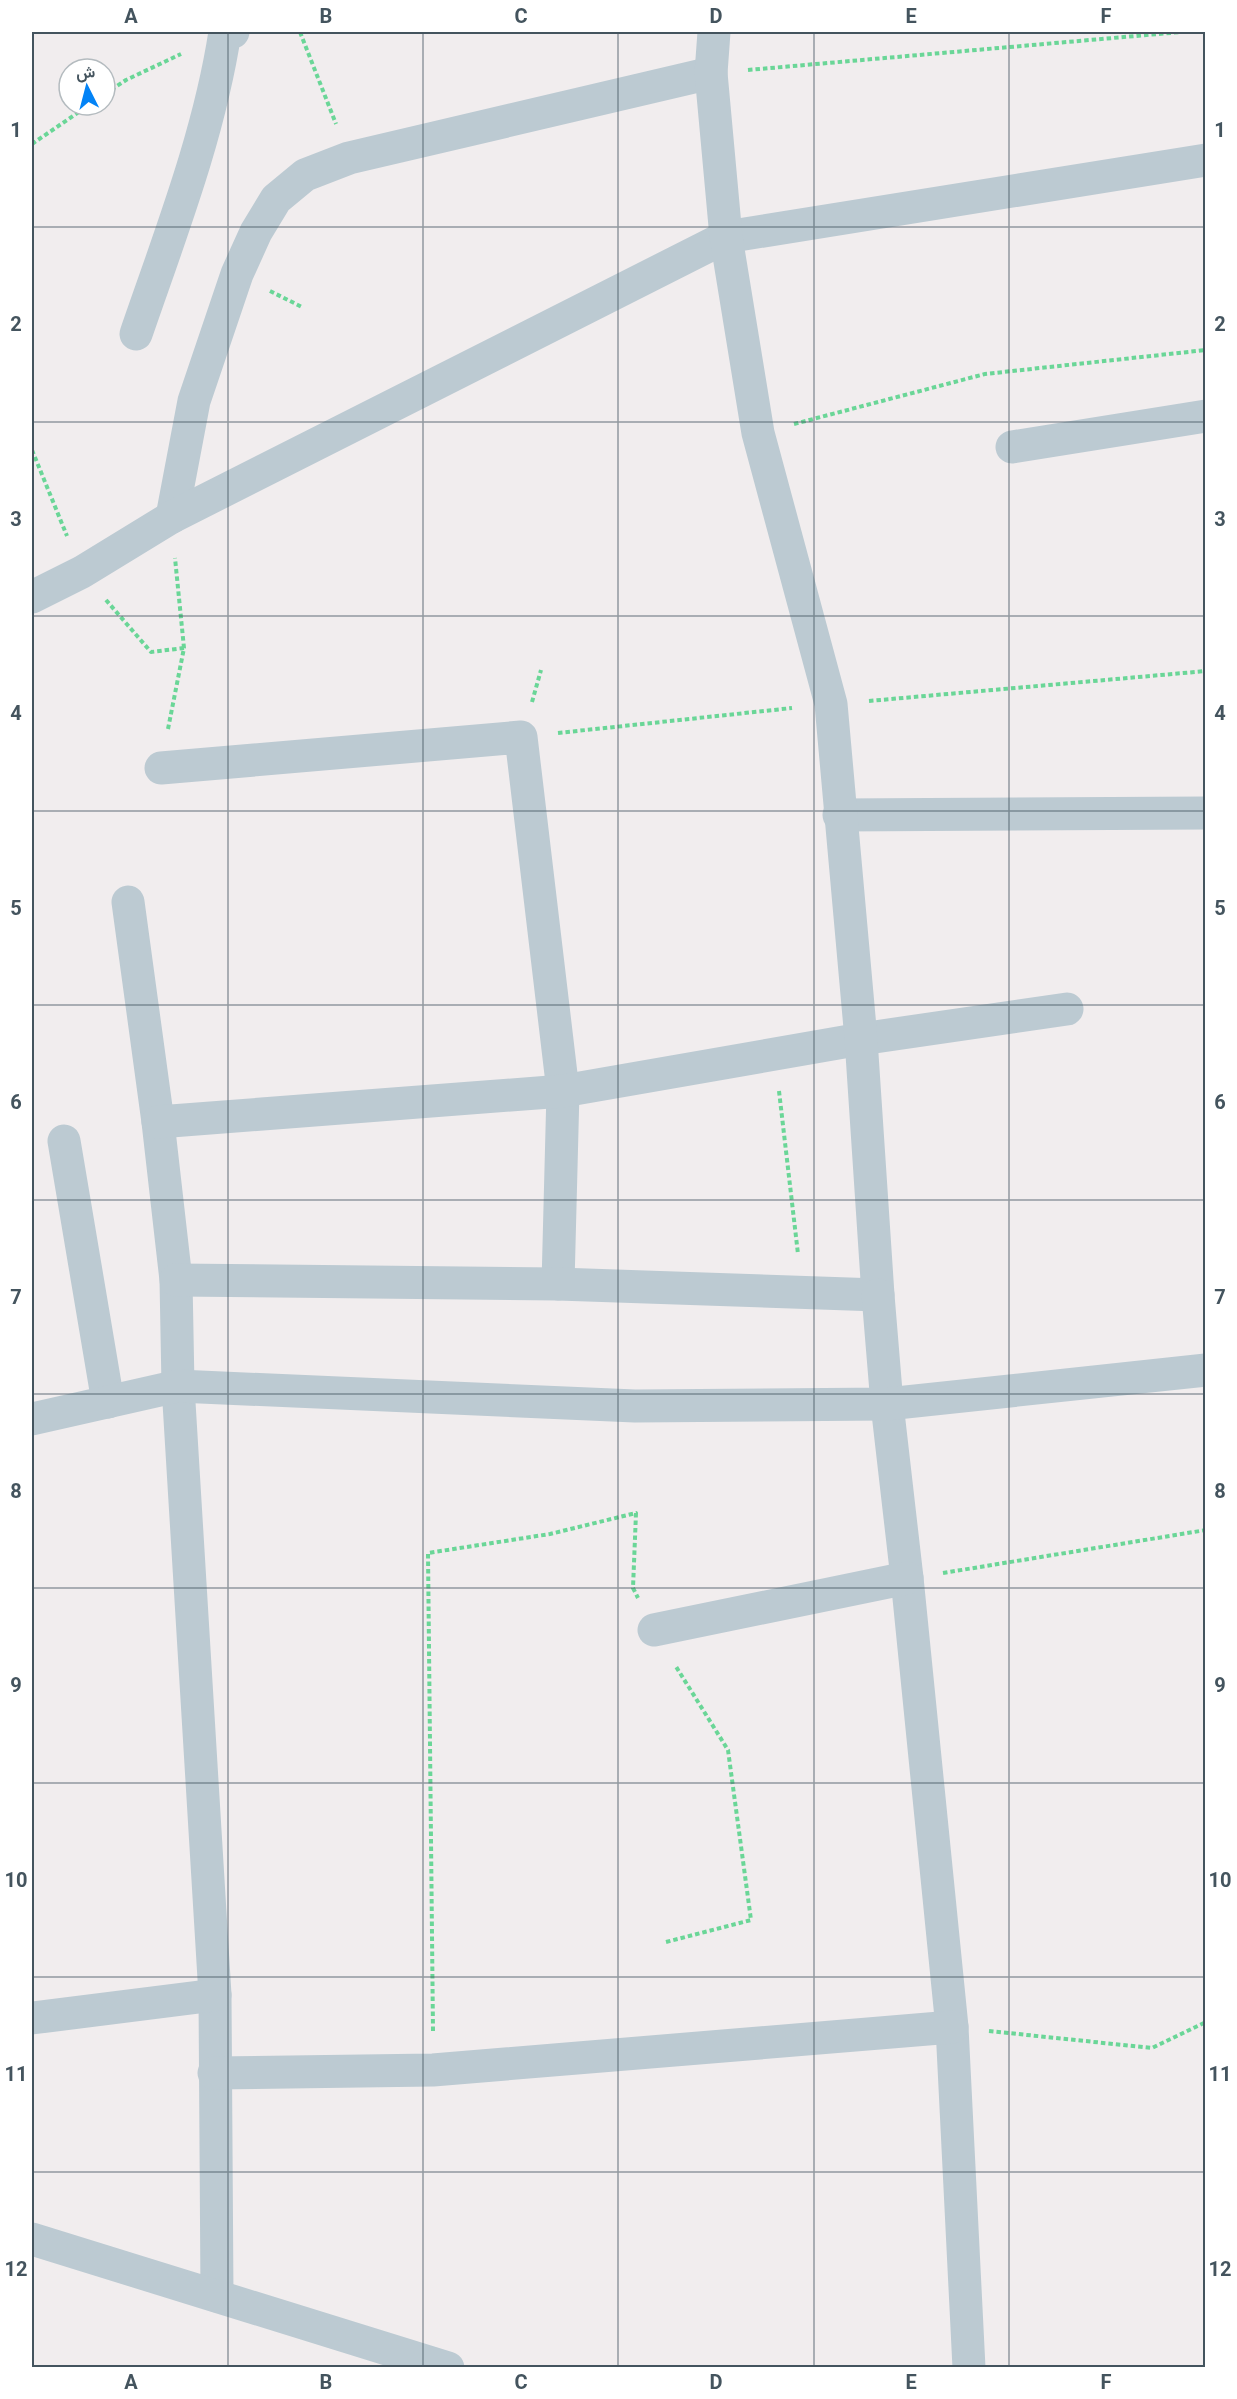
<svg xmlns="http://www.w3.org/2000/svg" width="1237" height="2399" viewBox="0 0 1237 2399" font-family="Roboto,Vazirmatn,sans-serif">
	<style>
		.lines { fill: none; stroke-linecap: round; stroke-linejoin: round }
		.path { stroke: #6ad697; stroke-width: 4; stroke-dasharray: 4.5 3; stroke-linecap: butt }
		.minor { stroke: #bccad2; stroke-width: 33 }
		.grid { fill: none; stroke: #44545e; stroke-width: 1.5; stroke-opacity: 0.55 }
		.neatline { fill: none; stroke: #44545e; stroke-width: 2 }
		.grid-label { font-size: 20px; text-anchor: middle; font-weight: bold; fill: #44545e }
	</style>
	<rect width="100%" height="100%" fill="#f1edee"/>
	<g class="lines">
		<g class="path">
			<polyline points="300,32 336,124"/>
			<polyline points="748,70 1181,32"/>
			<polyline points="105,94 126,80 181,54"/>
			<polyline points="32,144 89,105"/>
			<polyline points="270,291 302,307"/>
			<polyline points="794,424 985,374 1206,350"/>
			<polyline points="32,450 67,536"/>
			<polyline points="106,600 151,652 184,648"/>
			<polyline points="869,701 1206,671"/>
			<polyline points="532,702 541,670"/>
			<polyline points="168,729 184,648 175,558"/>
			<polyline points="558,733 792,708"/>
			<polyline points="779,1091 798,1254"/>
			<polyline points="943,1573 1206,1530"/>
			<polyline points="666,1942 751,1920 728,1750 675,1665"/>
			<polyline points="433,2031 428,1553 550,1534 636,1513 633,1588 638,1598"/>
			<polyline points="989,2031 1152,2048 1206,2022"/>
		</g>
		<g class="minor">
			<path d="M136 334C170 235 209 136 225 32H233"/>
			<polyline points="1012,447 1206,416"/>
			<polyline points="172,517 194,401 237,274 256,232 276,199 305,175 349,158 711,73"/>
			<polyline points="32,597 82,572 172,517 726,237 1206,160"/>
			<polyline points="161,768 521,737 563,1091 558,1284"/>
			<polyline points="839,815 1206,813"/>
			<polyline points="128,902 158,1122 176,1280 178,1386 215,1995 217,2296"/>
			<polyline points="158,1122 563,1091 861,1039 1067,1009"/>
			<polyline points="64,1141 108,1402"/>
			<polyline points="176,1280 558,1284 878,1295 861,1039 831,704 758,433 726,237 711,73 714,32"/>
			<polyline points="878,1295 887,1404 907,1578 952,2027 969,2368"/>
			<polyline points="32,1419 178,1386 635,1406 887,1404 1206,1370"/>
			<polyline points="654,1630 907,1578"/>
			<polyline points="32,2018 215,1995"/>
			<polyline points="214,2073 433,2070 952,2027"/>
			<polyline points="32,2239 448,2368"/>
		</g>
	</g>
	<path class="grid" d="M228 32V2368M423 32V2368M618 32V2368M814 32V2368M1009 32V2368M32 227H1206M32 422H1206M32 616H1206M32 811H1206M32 1005H1206M32 1200H1206M32 1394H1206M32 1588H1206M32 1783H1206M32 1977H1206M32 2172H1206"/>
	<rect width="1237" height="2399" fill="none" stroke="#ffffff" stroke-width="66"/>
	<g transform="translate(87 87) rotate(354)"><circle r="28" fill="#ffffff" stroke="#b4bbbf" stroke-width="1.5"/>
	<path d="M0-4.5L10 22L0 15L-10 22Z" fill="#0383f6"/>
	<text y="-9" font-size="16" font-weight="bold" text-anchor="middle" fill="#44545e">ش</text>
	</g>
	<rect x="33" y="33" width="1171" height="2333" class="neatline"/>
	<g class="grid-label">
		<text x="131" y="23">A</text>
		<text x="326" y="23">B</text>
		<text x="521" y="23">C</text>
		<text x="716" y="23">D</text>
		<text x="911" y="23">E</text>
		<text x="1106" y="23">F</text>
		<text x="16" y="137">1</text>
		<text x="1220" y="137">1</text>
		<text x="16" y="331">2</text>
		<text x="1220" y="331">2</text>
		<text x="16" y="526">3</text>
		<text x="1220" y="526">3</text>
		<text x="16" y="720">4</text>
		<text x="1220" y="720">4</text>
		<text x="16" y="915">5</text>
		<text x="1220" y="915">5</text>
		<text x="16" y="1109">6</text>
		<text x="1220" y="1109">6</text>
		<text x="16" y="1304">7</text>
		<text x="1220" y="1304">7</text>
		<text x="16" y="1498">8</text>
		<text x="1220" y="1498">8</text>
		<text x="16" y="1692">9</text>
		<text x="1220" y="1692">9</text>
		<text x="16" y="1887">10</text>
		<text x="1220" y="1887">10</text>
		<text x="16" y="2081">11</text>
		<text x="1220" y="2081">11</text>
		<text x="16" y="2276">12</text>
		<text x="1220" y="2276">12</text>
		<text x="131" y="2389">A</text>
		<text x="326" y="2389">B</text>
		<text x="521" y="2389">C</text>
		<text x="716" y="2389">D</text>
		<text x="911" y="2389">E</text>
		<text x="1106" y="2389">F</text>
	</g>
</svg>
